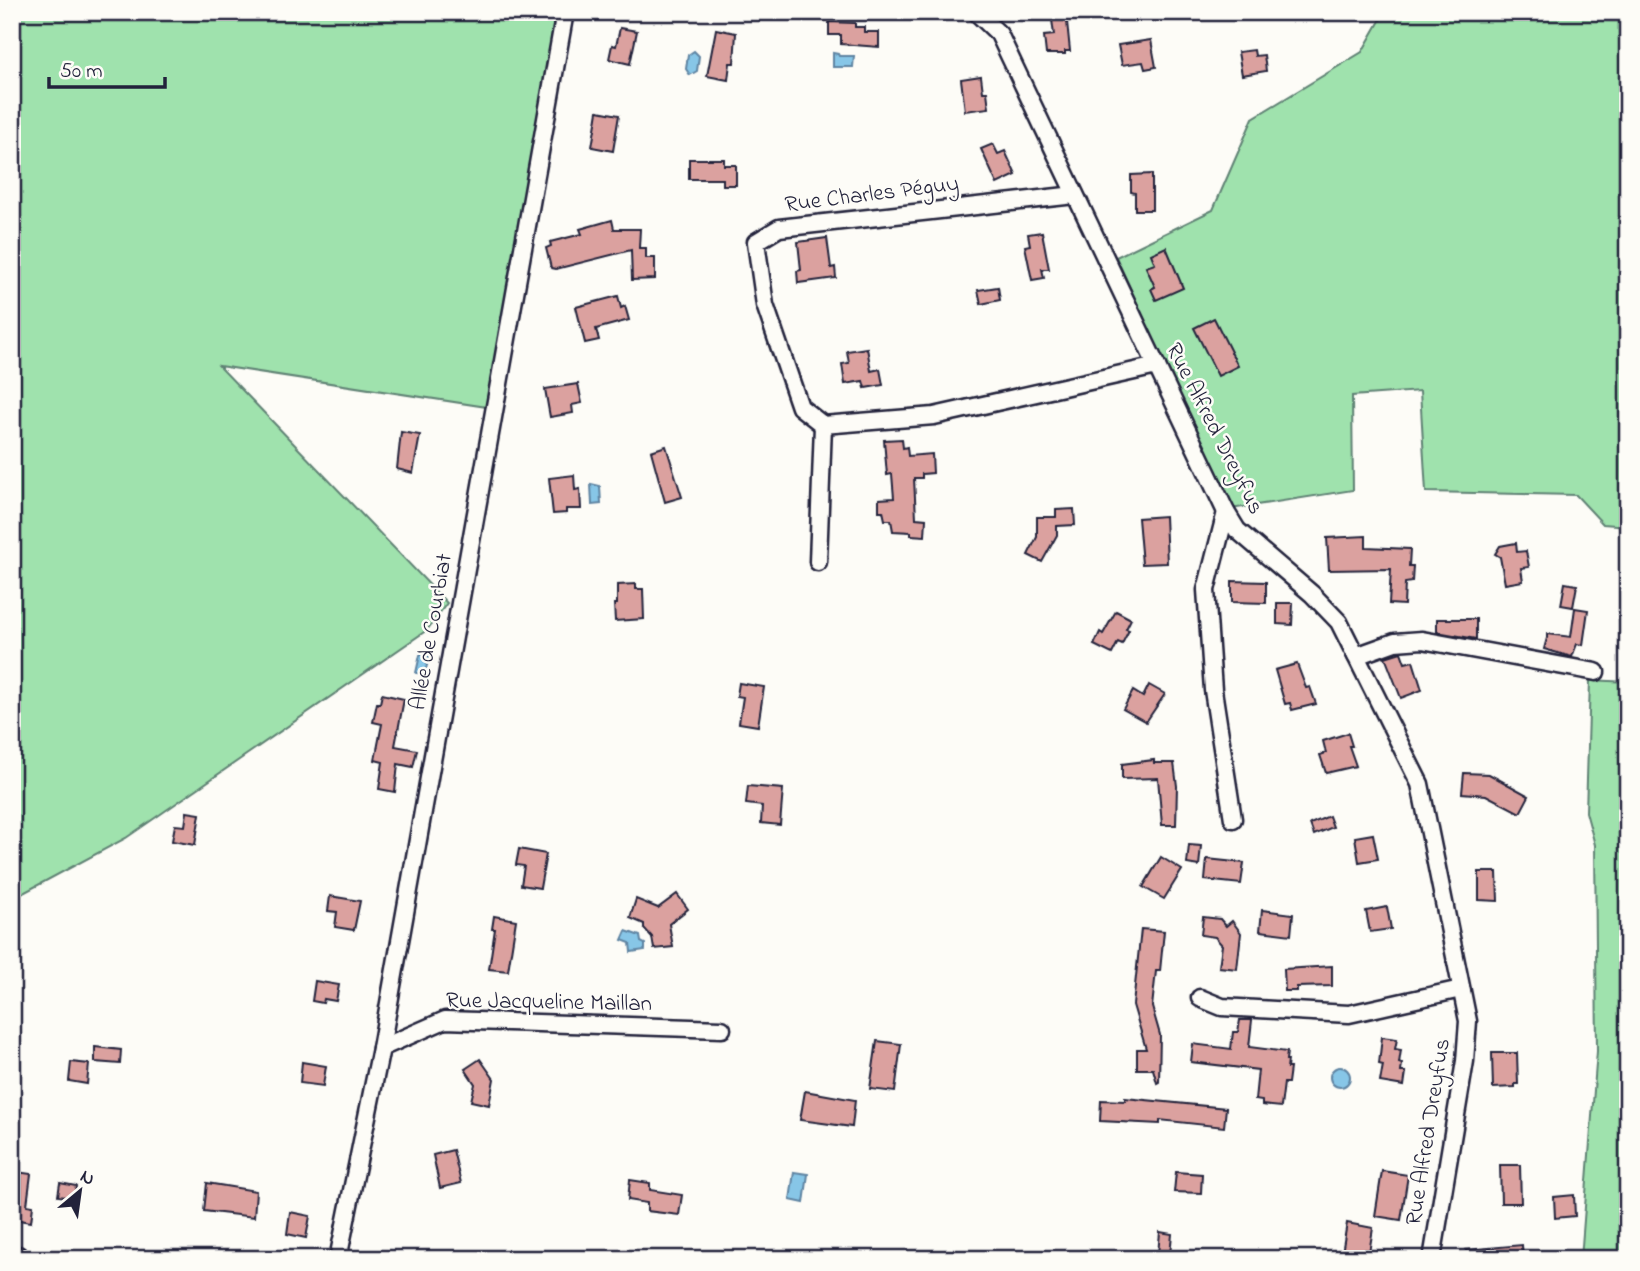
<svg xmlns="http://www.w3.org/2000/svg" width="1640" height="1271" viewBox="0 0 1640 1271" font-family="'Indie Flower',sans-serif">
	<style>
		.green { fill: #9fe2ad; stroke: #608274; stroke-width: 2 }
		.water { fill: #87c6e7; stroke: #5f84a2; stroke-width: 2 }
		.building { fill: #dba19f; stroke: #22223b; stroke-width: 2 }
		.lines { fill: none; stroke-linecap: round; stroke-linejoin: round }
		.street-casing { stroke: #22223b; stroke-width: 21 }
		.primary-casing { stroke: #22223b; stroke-width: 30 }
		.street { stroke: #fdfcf7; stroke-width: 16 }
		.primary { stroke: #ffdd96; stroke-width: 24 }
		.labels { text-anchor: middle; dominant-baseline: central; stroke-width: 5; stroke-linejoin: round; paint-order: stroke }
		.street-label { font-size: 23px; fill: #22223b; stroke: #fdfcf7 }
	</style>
	<rect width="100%" height="100%" fill="#fdfcf7"/>
	<filter id="ink" filterUnits="userSpaceOnUse"><feTurbulence type="fractalNoise" baseFrequency=".0143" numOctaves="2"/><feDisplacementMap in="SourceGraphic" scale="14" xChannelSelector="R" yChannelSelector="G"/><feConvolveMatrix kernelMatrix="1 2 1 2 8 2 1 2 1" color-interpolation-filters="sRGB"/></filter>
	<g filter="url(#ink)">
		<g class="green">
			<polygon points="12,12 556,12 487,407 219,366 447,603 427,630 126,838 12,899"/>
			<polygon points="1385,12 1628,12 1628,526 1603,524 1576,495 1426,492 1420,391 1352,396 1353,490 1231,509 1116,257 1213,210 1253,118 1362,52"/>
			<polygon points="1590,680 1628,682 1628,1259 1581,1259 1597,1051 1595,845 1586,812"/>
		</g>
		<g class="water">
			<polygon points="694,51 699,56 697,71 690,75 686,69 688,55"/>
			<polygon points="833,53 838,54 839,56 854,56 853,67 833,67"/>
			<polygon points="591,484 600,486 601,504 592,505"/>
			<polygon points="423,652 429,656 425,674 416,673 420,655"/>
			<polygon points="626,931 640,936 641,942 645,944 645,950 631,952 630,943 622,940"/>
			<circle cx="1340" cy="1077" r="10"/>
			<polygon points="794,1172 808,1174 804,1203 790,1200"/>
		</g>
		<g class="building">
			<polygon points="1051,12 1066,12 1070,51 1065,51 1065,54 1046,54 1044,36 1054,35"/>
			<polygon points="829,22 855,23 855,27 864,27 864,32 879,32 879,47 841,44 841,35 829,35"/>
			<polygon points="620,28 637,31 630,64 609,59 612,45 616,46"/>
			<polygon points="716,29 736,33 734,63 730,63 728,80 707,76"/>
			<polygon points="1151,40 1156,67 1145,69 1143,62 1122,65 1118,45"/>
			<polygon points="1254,50 1255,56 1264,55 1266,71 1242,75 1238,52"/>
			<polygon points="981,76 983,92 987,92 989,108 965,111 961,79"/>
			<polygon points="598,111 619,115 613,151 592,147"/>
			<polygon points="993,144 998,154 1005,151 1016,175 997,184 981,149"/>
			<polygon points="689,159 724,159 724,165 736,165 736,185 723,185 723,179 689,179"/>
			<polygon points="1152,174 1152,210 1135,210 1135,193 1131,192 1131,175"/>
			<polygon points="612,220 614,229 640,229 639,248 646,248 646,258 655,258 655,279 632,280 631,250 556,269 551,268 546,248 551,246 550,242 582,234 580,229"/>
			<polygon points="1042,232 1049,269 1042,269 1044,278 1032,280 1025,246 1030,245 1028,234"/>
			<polygon points="827,238 831,268 835,267 836,278 798,283 797,271 801,270 798,242"/>
			<polygon points="1166,247 1183,288 1156,300 1151,289 1155,287 1146,267 1155,264 1151,254"/>
			<polygon points="998,287 1000,300 981,304 978,290"/>
			<polygon points="618,296 621,308 625,306 629,320 596,329 599,340 585,343 576,307"/>
			<polygon points="1214,318 1238,366 1218,376 1194,328"/>
			<polygon points="867,348 871,371 880,369 883,385 865,388 863,381 845,384 842,364 849,363 847,351"/>
			<polygon points="578,384 582,403 572,405 573,413 550,417 545,389"/>
			<polygon points="401,432 420,435 413,473 397,469"/>
			<polygon points="902,439 903,448 907,447 908,456 932,454 933,473 922,474 922,478 914,478 916,518 926,519 925,536 911,535 911,532 893,531 891,520 885,520 883,511 879,511 879,499 894,498 892,474 887,475 884,440"/>
			<polygon points="666,446 682,497 665,502 651,451"/>
			<polygon points="574,475 575,490 580,489 581,509 566,509 566,513 553,514 549,478"/>
			<polygon points="1074,509 1075,525 1057,526 1057,535 1042,562 1028,555 1037,537 1037,517 1056,517 1056,510"/>
			<polygon points="1165,516 1167,563 1142,564 1138,518"/>
			<polygon points="1366,536 1366,547 1410,549 1409,566 1413,566 1412,582 1405,583 1404,605 1389,604 1391,569 1329,570 1327,538"/>
			<polygon points="1516,543 1517,552 1526,551 1529,567 1521,568 1523,581 1505,584 1500,557 1495,554 1500,546"/>
			<polygon points="1232,581 1266,582 1266,603 1232,602"/>
			<polygon points="1565,583 1577,585 1573,607 1561,605"/>
			<polygon points="636,584 636,589 643,589 644,619 615,621 614,604 617,604 617,585"/>
			<polygon points="1277,603 1293,603 1292,625 1277,624"/>
			<polygon points="1575,608 1588,610 1583,645 1577,644 1572,657 1544,649 1548,634 1571,637"/>
			<polygon points="1116,611 1131,619 1126,629 1129,630 1122,644 1118,642 1112,654 1094,645 1100,632 1103,634"/>
			<polygon points="1437,619 1476,619 1476,639 1437,632"/>
			<polygon points="1401,652 1405,663 1413,661 1422,690 1401,698 1385,657"/>
			<polygon points="1297,664 1306,688 1310,687 1316,704 1292,710 1290,703 1285,704 1275,670"/>
			<polygon points="739,683 764,687 758,726 739,723 743,697 737,696"/>
			<polygon points="1149,685 1165,694 1146,722 1123,709 1133,691 1143,697"/>
			<polygon points="382,694 404,699 395,746 417,750 413,767 398,764 395,792 379,789 383,762 375,760 382,724 373,722 377,703 380,703"/>
			<polygon points="1348,733 1352,746 1349,746 1356,766 1326,773 1320,755 1326,753 1323,741"/>
			<polygon points="1154,760 1154,763 1174,763 1177,786 1176,825 1162,825 1158,778 1122,779 1122,764"/>
			<polygon points="1464,773 1489,774 1529,796 1520,813 1486,795 1462,793"/>
			<polygon points="748,786 783,789 780,825 761,823 762,806 746,804"/>
			<polygon points="187,812 200,814 195,845 172,841 175,825 185,826"/>
			<polygon points="1329,816 1333,827 1314,835 1310,824"/>
			<polygon points="1373,834 1378,859 1359,862 1355,837"/>
			<polygon points="1189,845 1201,846 1199,866 1187,864"/>
			<polygon points="519,849 546,854 540,888 521,885 524,866 516,865"/>
			<polygon points="1161,857 1182,870 1164,899 1143,887"/>
			<polygon points="1207,859 1244,863 1241,884 1205,880"/>
			<polygon points="1479,872 1497,872 1498,901 1479,900"/>
			<polygon points="677,894 688,909 669,924 673,947 654,949 652,937 644,928 644,924 630,918 636,899 658,908"/>
			<polygon points="330,896 360,901 354,930 335,927 337,912 328,911"/>
			<polygon points="1387,907 1391,929 1370,932 1366,911"/>
			<polygon points="1262,910 1293,914 1291,935 1260,931"/>
			<polygon points="494,916 516,920 508,971 489,969 495,929 492,929"/>
			<polygon points="1203,917 1220,919 1226,926 1232,921 1241,933 1237,969 1219,967 1222,945 1215,937 1201,935"/>
			<polygon points="1141,929 1164,931 1160,971 1156,971 1152,1007 1160,1035 1159,1082 1157,1083 1153,1069 1137,1069 1137,1049 1146,1049 1133,1005"/>
			<polygon points="1332,966 1332,986 1297,987 1297,991 1285,991 1284,969"/>
			<polygon points="315,981 339,985 336,1001 324,999 323,1003 312,1001"/>
			<polygon points="1240,1020 1252,1020 1249,1047 1287,1052 1286,1060 1288,1060 1287,1068 1290,1068 1288,1083 1284,1083 1281,1107 1262,1105 1262,1101 1255,1100 1258,1070 1191,1062 1193,1044 1231,1049 1233,1032 1238,1032"/>
			<polygon points="1382,1037 1397,1039 1395,1049 1401,1050 1399,1063 1402,1064 1401,1072 1406,1072 1404,1086 1380,1082 1383,1065 1379,1064"/>
			<polygon points="877,1041 901,1044 895,1092 870,1089"/>
			<polygon points="95,1047 121,1050 120,1064 95,1062"/>
			<polygon points="1492,1053 1517,1053 1518,1084 1515,1084 1515,1087 1493,1088"/>
			<polygon points="480,1059 494,1079 489,1105 471,1101 475,1084 465,1069"/>
			<polygon points="71,1062 89,1064 87,1084 69,1081"/>
			<polygon points="302,1062 326,1066 323,1086 300,1083"/>
			<polygon points="805,1091 855,1100 852,1127 800,1120"/>
			<polygon points="1125,1098 1226,1108 1224,1127 1160,1120 1160,1124 1100,1121 1101,1100 1125,1101"/>
			<polygon points="453,1150 461,1183 440,1188 433,1155"/>
			<polygon points="1500,1165 1520,1165 1521,1203 1501,1203"/>
			<polygon points="1382,1171 1408,1175 1401,1220 1375,1216"/>
			<polygon points="17,1172 31,1174 27,1205 33,1206 31,1222 12,1219"/>
			<polygon points="1176,1172 1202,1174 1201,1193 1174,1192"/>
			<polygon points="630,1180 650,1183 650,1190 682,1195 679,1215 647,1211 647,1203 628,1200"/>
			<polygon points="60,1183 76,1186 74,1198 58,1196"/>
			<polygon points="207,1183 256,1191 254,1217 204,1211"/>
			<polygon points="1574,1195 1575,1216 1555,1218 1554,1197"/>
			<polygon points="290,1212 310,1216 306,1238 287,1234"/>
			<polygon points="1347,1223 1373,1228 1368,1259 1341,1259"/>
			<polygon points="1160,1232 1172,1234 1170,1255 1158,1254"/>
			<polygon points="1522,1245 1523,1259 1467,1259 1466,1250"/>
		</g>
		<g class="lines">
			<g class="street-casing">
				<g id="street">
					<polyline points="976,12 999,34 1226,512 1237,530 1312,594 1339,622 1420,784 1468,1021 1465,1061 1432,1259"/>
					<polyline points="1075,195 779,228 756,242 765,305 800,407 823,425 934,416 1157,366"/>
					<polyline points="1226,512 1206,590 1213,690 1233,819"/>
					<polyline points="818,562 823,425"/>
					<polyline points="1356,656 1395,642 1422,640 1596,672"/>
					<polyline points="1200,998 1222,1007 1349,1014 1461,989"/>
					<polyline points="381,1048 445,1020 722,1029"/>
					<polyline points="338,1259 381,1048 565,12"/>
				</g>
			</g>
			<g class="primary-casing">
				<polyline id="primary" points="12,1258 16,1259"/>
			</g>
			<use href="#street" class="street"/>
			<use href="#primary" class="primary"/>
		</g>
	</g>
	<g class="labels">
		<g class="street-label">
			<text transform="translate(872 195) rotate(-7)">Rue Charles Péguy</text>
			<text transform="translate(1214 429) rotate(63)">Rue Alfred Dreyfus</text>
			<text transform="translate(432 632) rotate(-80)">Allée de Courbiat</text>
			<text transform="translate(549 1003) rotate(1)">Rue Jacqueline Maillan</text>
			<text transform="translate(1429 1132) rotate(-81)">Rue Alfred Dreyfus</text>
		</g>
	</g>
	<rect width="1640" height="1271" fill="none" stroke="#fdfcf7" stroke-width="42"/>
	<rect x="21" y="21" width="1598" height="1229" fill="none" stroke="#22223b" stroke-width="2.5" filter="url(#ink)"/>
	<g transform="translate(80 1191) rotate(29)" stroke="#fdfcf7" stroke-width="5" paint-order="stroke">
	<path d="M0-5L12 26L0 18L-12 26Z" fill="#22223b"/>
	<text y="-10" font-size="19" font-weight="bold" text-anchor="middle" fill="#22223b">N</text>
	</g>
	<path d="M49 77v10h116v-10" fill="none" stroke="#22223b" stroke-width="3.5"/>
	<text x="60" y="77" font-size="21" fill="#22223b" stroke="#fdfcf7" stroke-width="5" paint-order="stroke">50 m</text>
</svg>
